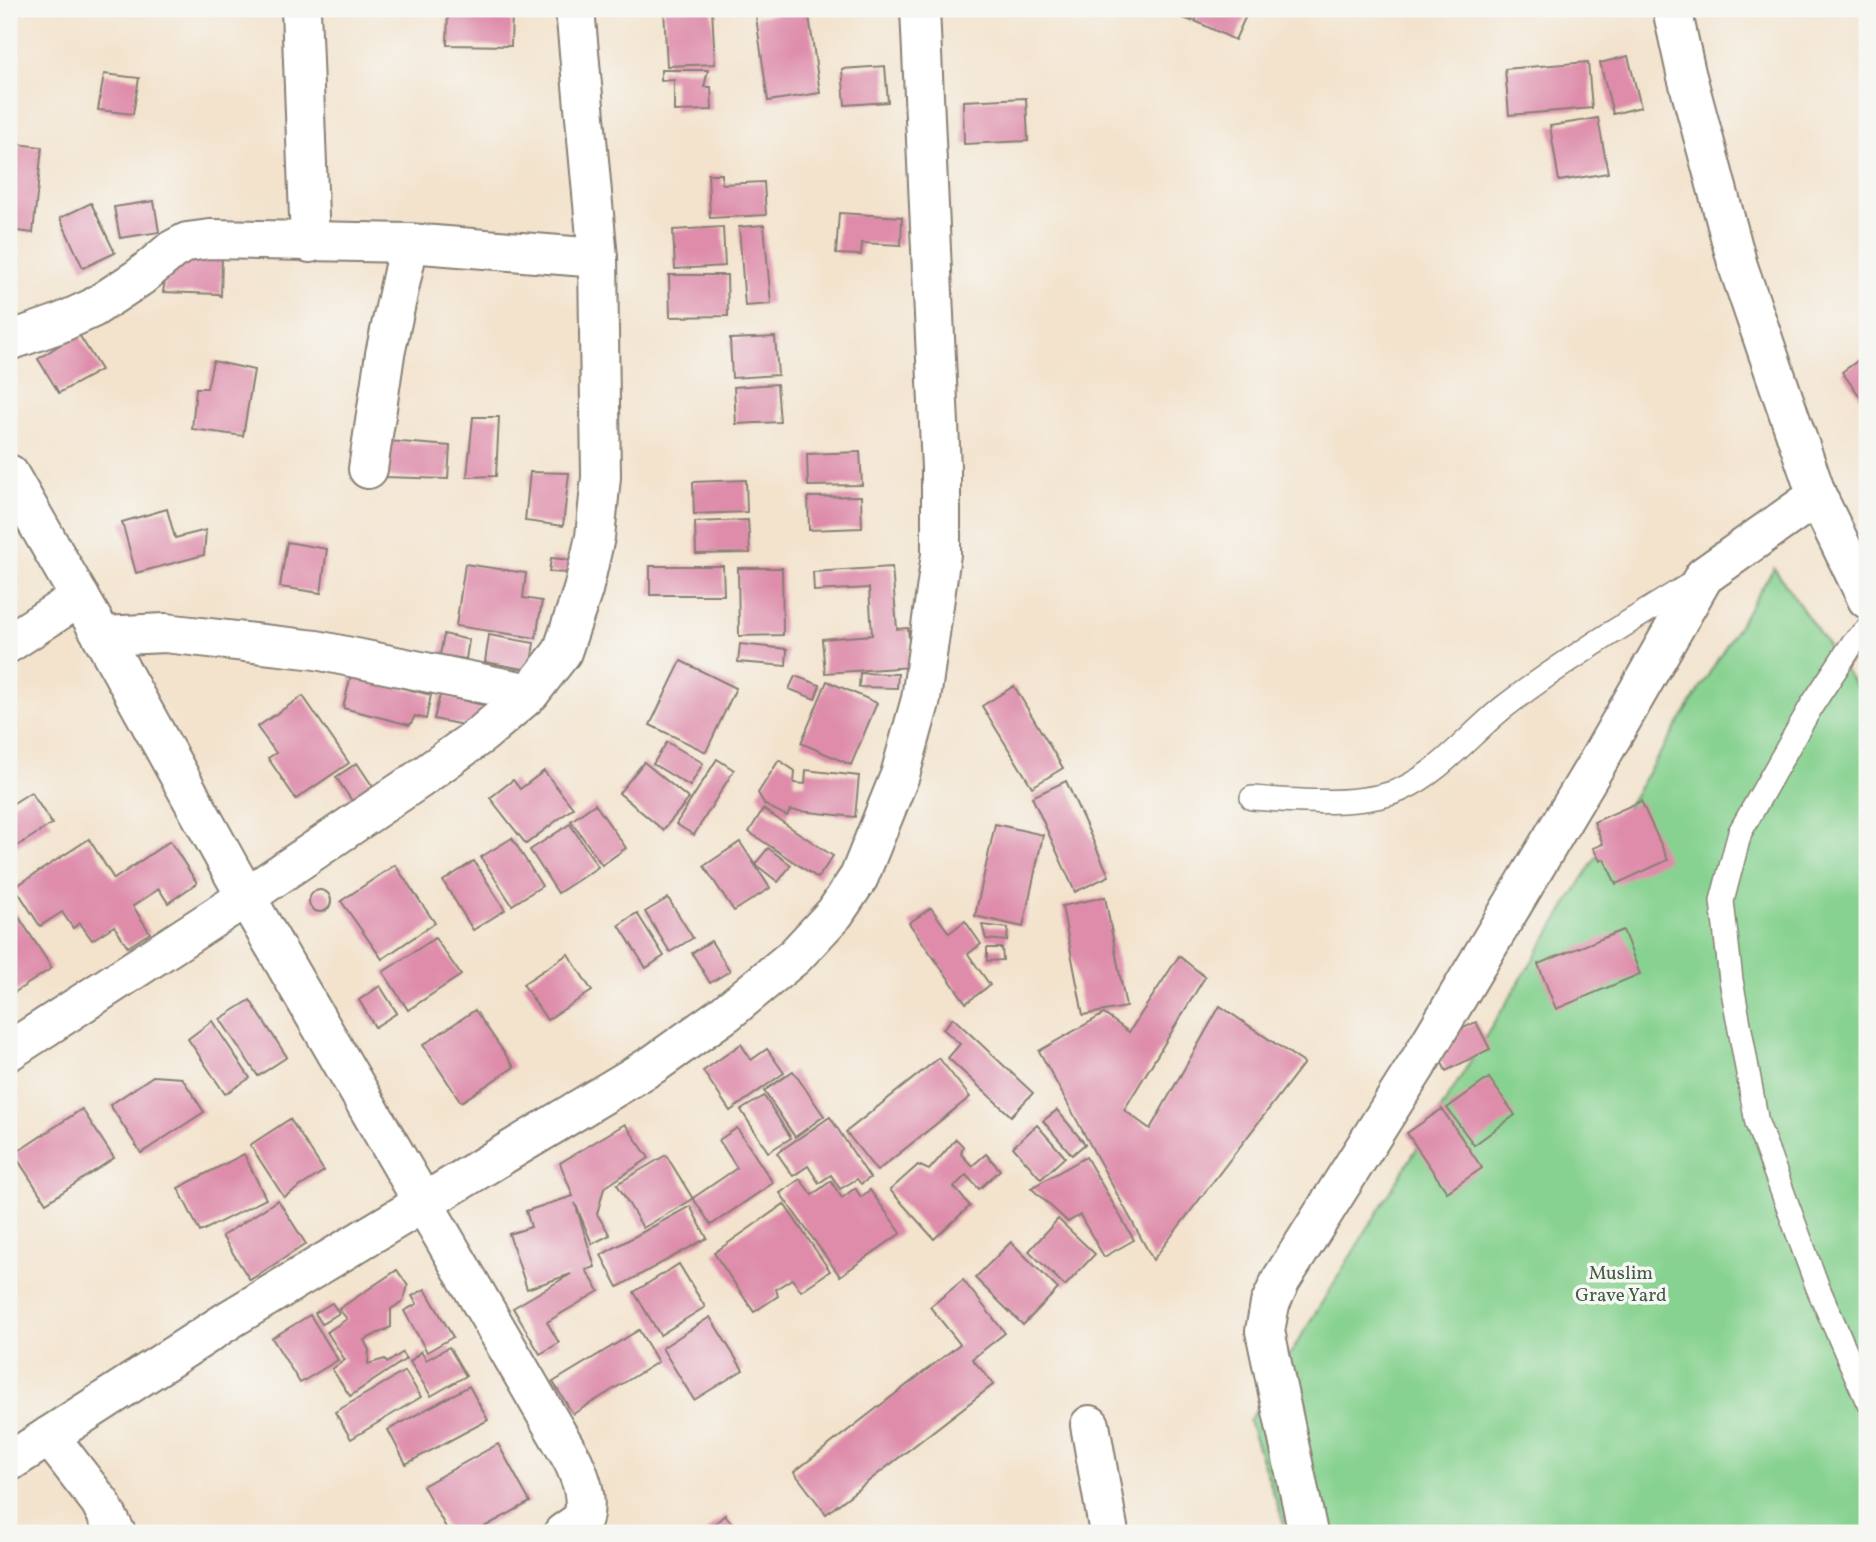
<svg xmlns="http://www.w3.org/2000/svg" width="1876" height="1542" viewBox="0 0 1876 1542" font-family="Vollkorn,serif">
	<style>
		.green { fill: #87d290; stroke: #527756; stroke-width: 2 }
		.building { fill: #de8caa }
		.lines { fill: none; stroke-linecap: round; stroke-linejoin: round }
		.service-casing { stroke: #888074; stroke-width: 26 }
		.minor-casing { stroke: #888074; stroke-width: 42 }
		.tertiary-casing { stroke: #888074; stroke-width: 42 }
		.service { stroke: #fff; stroke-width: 23 }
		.minor { stroke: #fff; stroke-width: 38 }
		.tertiary { stroke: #fff; stroke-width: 38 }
		.labels { text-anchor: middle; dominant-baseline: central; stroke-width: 7; stroke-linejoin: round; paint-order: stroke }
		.park-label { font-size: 19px; fill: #415c45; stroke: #f6f6f2 }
	</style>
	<rect width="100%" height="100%" fill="#f6f6f2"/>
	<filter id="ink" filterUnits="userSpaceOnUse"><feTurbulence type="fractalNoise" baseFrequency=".0143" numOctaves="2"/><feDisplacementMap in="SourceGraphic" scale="14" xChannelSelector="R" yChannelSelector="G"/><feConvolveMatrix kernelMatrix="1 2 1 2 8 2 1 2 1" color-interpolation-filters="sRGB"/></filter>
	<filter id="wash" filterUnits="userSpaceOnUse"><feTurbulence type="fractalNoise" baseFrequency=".00686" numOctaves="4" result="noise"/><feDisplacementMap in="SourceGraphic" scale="28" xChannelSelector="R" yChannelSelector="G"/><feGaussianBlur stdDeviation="1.57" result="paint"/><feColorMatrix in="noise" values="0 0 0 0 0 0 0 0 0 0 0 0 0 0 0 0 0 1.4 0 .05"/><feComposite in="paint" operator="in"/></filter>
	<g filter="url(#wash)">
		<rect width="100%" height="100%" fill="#f3e3cd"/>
		<polygon class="green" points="1774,568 1867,702 1867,1533 1287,1533 1249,1421"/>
		<g id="blocks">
			<g class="building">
				<polygon points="448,9 512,9 511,46 447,45"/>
				<polygon points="664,9 712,9 715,64 667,66"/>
				<polygon points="808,9 820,93 768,101 756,17"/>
				<polygon points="1157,9 1196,9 1192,21"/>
				<polygon points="1201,9 1249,9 1235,40 1195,21"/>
				<polygon points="1628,56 1641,107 1613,114 1600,63"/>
				<polygon points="1588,62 1592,108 1509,115 1505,69"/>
				<polygon points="885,66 888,102 845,105 842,69"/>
				<polygon points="661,70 708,70 704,87 711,87 712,110 674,111 674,80 661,81"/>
				<polygon points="104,74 139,78 133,114 98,110"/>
				<polygon points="1026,98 1028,141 964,144 963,101"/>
				<polygon points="1598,118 1608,173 1559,181 1550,126"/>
				<polygon points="9,143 42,147 33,233 9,230"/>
				<polygon points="708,174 722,174 722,184 764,182 766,215 710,218"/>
				<polygon points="154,201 159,232 120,238 114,207"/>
				<polygon points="91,203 115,253 83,268 60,218"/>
				<polygon points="839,213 902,217 901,245 862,243 861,255 836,254"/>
				<polygon points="764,225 771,304 745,306 739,227"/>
				<polygon points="723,227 725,266 675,269 673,230"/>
				<polygon points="222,256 221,296 218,294 163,292 169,258"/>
				<polygon points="669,275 727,275 728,316 670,317"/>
				<polygon points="78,333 101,370 59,393 38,359"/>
				<polygon points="775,337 778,375 732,378 730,339"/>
				<polygon points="1867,354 1867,406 1842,372"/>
				<polygon points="213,361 254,370 243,436 192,429 196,388 207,388"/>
				<polygon points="777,384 780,422 736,424 734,387"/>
				<polygon points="473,417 499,417 496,476 467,477"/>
				<polygon points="388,441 450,446 448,479 385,477"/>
				<polygon points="860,452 862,485 808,486 807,454"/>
				<polygon points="530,472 569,473 563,526 525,521"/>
				<polygon points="746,480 747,512 694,514 693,482"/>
				<polygon points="861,496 862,528 809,530 808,497"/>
				<polygon points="167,509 175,538 206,530 204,555 136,573 122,522"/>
				<polygon points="748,520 750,553 696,554 695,522"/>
				<polygon points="287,542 327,549 321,593 280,587"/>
				<polygon points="551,558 571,560 569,573 549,572"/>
				<polygon points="465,564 526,573 523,598 542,601 536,638 456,626"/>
				<polygon points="650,566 723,566 724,595 650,595"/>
				<polygon points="892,567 897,629 908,628 911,667 825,673 822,639 872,635 869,588 814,591 813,572"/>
				<polygon points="738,568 782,568 783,635 739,636"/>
				<polygon points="444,634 469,640 466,659 440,655"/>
				<polygon points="489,635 534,643 530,670 485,662"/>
				<polygon points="740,644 787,649 786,666 738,662"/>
				<polygon points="681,661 736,688 706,752 650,725"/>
				<polygon points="860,673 898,674 897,688 859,687"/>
				<polygon points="351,675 431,695 426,719 415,716 410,725 343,708"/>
				<polygon points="795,676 820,685 815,699 789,689"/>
				<polygon points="827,681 877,703 851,765 801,743"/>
				<polygon points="1014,686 1063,768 1032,787 982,706"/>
				<polygon points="440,695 483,705 478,728 434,719"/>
				<polygon points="303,696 349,763 296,799 268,758 276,753 257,727"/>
				<polygon points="667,742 703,763 690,786 653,764"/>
				<polygon points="717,759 734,770 694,835 676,824"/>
				<polygon points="779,760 795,771 794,783 805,784 806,770 859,776 855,817 790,810 787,816 765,805 758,793"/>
				<polygon points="644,762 689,799 663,830 619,793"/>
				<polygon points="357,763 373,787 352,801 336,777"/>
				<polygon points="544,771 573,808 526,844 490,798 513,780 520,789"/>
				<polygon points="1066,781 1109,876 1075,892 1032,797"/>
				<polygon points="31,792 52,824 9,851 9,806"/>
				<polygon points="1641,801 1668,860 1616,884 1604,859 1600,861 1593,848 1603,844 1594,822"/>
				<polygon points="595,804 626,848 602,865 571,821"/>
				<polygon points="763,809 833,856 818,878 749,832"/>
				<polygon points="570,824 598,867 558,893 530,850"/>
				<polygon points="995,824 1043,835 1023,927 975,916"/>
				<polygon points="512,838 542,886 512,905 481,857"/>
				<polygon points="89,839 114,879 170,841 197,883 168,903 159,889 133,906 150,933 128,947 114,926 92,940 80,923 73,928 62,912 40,926 15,887"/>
				<polygon points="740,842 770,888 734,911 704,866"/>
				<polygon points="768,848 791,865 778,882 755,864"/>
				<polygon points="474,861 505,910 473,930 443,881"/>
				<polygon points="395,865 435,923 382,959 341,901"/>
				<circle cx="320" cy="901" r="11"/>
				<polygon points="1105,897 1126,1007 1083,1015 1062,906"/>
				<polygon points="668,898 693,938 670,952 645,912"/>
				<polygon points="9,902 52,968 9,996"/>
				<polygon points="931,908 949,933 965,921 981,944 968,954 990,985 966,1003 909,923"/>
				<polygon points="637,913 664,956 646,968 619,925"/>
				<polygon points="982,925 1008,928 1007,941 986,939"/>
				<polygon points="1623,930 1640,974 1556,1009 1538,964"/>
				<polygon points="435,938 461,975 408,1010 383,972"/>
				<polygon points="711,941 730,971 710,983 692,953"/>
				<polygon points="987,948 1002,948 1003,960 987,961"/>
				<polygon points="568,954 592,991 547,1020 523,984"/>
				<polygon points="1179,956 1205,977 1124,1110 1150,1129 1220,1006 1304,1063 1153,1260 1039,1051 1104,1014 1129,1032"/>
				<polygon points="1867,971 1867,988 1860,975"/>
				<polygon points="380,986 397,1013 375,1027 359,1000"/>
				<polygon points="250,1000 287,1057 258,1076 220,1019"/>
				<polygon points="475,1010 514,1067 461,1102 423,1045"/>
				<polygon points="953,1018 1033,1093 1011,1116 948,1058 960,1044 943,1029"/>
				<polygon points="212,1021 250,1078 225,1094 188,1039"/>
				<polygon points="1476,1022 1490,1049 1446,1071 1432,1043"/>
				<polygon points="741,1044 751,1060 767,1049 784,1073 730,1111 703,1071"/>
				<polygon points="939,1058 970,1097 877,1171 846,1132"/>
				<polygon points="793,1071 824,1116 795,1137 764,1091"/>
				<polygon points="153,1076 182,1078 204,1112 141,1153 110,1105"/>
				<polygon points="1489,1078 1515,1115 1474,1145 1447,1108"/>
				<polygon points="764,1096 791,1138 768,1152 741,1110"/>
				<polygon points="82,1109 114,1158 46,1203 14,1154"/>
				<polygon points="1442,1109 1482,1168 1447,1192 1407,1133"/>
				<polygon points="1057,1110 1085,1144 1072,1155 1043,1121"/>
				<polygon points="830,1117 870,1178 861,1184 857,1179 840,1189 831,1175 819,1183 808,1166 793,1176 777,1153"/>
				<polygon points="290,1119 324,1171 284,1197 250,1145"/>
				<polygon points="625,1124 649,1158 604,1188 597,1214 610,1235 592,1244 575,1203 595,1267 586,1270 599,1291 547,1322 559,1343 540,1354 513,1308 571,1274 527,1289 509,1234 531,1227 526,1211 573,1196 560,1163"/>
				<polygon points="1037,1125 1065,1157 1041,1179 1013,1147"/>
				<polygon points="737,1128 773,1183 711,1225 693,1198 737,1168 719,1140"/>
				<polygon points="956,1139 963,1146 961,1154 972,1166 986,1154 1000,1170 979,1189 966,1175 954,1187 970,1206 934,1239 890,1190 918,1165 929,1170"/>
				<polygon points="244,1154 266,1199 200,1232 178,1188"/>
				<polygon points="666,1155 693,1199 643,1228 617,1184"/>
				<polygon points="1086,1157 1134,1240 1104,1257 1080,1215 1068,1222 1031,1188"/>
				<polygon points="800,1179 812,1195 831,1181 842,1198 855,1188 861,1197 870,1190 901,1233 840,1276 780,1193"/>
				<polygon points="278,1200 306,1244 250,1280 222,1236"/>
				<polygon points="784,1204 830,1271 801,1291 792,1279 776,1289 778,1296 754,1312 714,1253"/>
				<polygon points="690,1206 707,1238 618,1287 601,1255"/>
				<polygon points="1058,1219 1095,1254 1065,1286 1029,1251"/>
				<polygon points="1011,1242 1058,1289 1023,1325 975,1278"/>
				<polygon points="679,1264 705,1307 660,1335 634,1292"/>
				<polygon points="397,1270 408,1286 403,1301 391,1309 391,1327 364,1340 369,1350 368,1364 385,1359 387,1363 402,1353 406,1359 350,1396 332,1369 345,1360 327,1332 347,1319 339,1309"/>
				<polygon points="963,1280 1005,1333 972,1359 994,1384 826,1514 794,1472 960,1344 930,1307"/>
				<polygon points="425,1289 453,1337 427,1352 404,1311 417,1304 412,1296"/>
				<polygon points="332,1303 339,1313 322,1324 315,1313"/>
				<polygon points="310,1315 338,1360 300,1383 272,1338"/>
				<polygon points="710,1317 743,1370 694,1400 662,1348"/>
				<polygon points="639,1330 658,1362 573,1414 553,1382"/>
				<polygon points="449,1347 466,1376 431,1396 410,1362 421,1351 426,1360"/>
				<polygon points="405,1371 421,1397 351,1439 335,1412"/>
				<polygon points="469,1386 488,1420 406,1464 388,1430"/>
				<polygon points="498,1444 530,1502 473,1533 449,1533 423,1486"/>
				<polygon points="725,1515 740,1533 704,1533"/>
			</g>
		</g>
	</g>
	<g filter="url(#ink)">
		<use href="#blocks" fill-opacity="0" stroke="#888074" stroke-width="2"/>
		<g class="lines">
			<g class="service-casing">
				<g id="service">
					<polyline points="1867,630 1853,643 1812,705 1740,832 1722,901 1731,980 1757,1123 1818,1288 1867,1400"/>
					<path d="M1252 798C1295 801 1360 807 1400 790 1441 772 1470 734 1504 707 1565 660 1630 621 1696 581"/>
				</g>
			</g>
			<g class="minor-casing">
				<g id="minor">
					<polyline points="301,9 310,243"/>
					<polyline points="9,341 58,324 93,308 140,277 172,250 187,242 210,239 409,243 598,258"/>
					<polyline points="368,469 385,354 409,243"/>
					<path d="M9 474 102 636 246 897 573 1461C582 1481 588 1498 583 1519L563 1533"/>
					<polyline points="102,636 165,633 316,650 530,693"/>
					<polyline points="9,643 80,597"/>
					<polyline points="9,1051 246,897 418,780 482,734 530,693 562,652 583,590 595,537 601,477 598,258 575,9"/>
					<polyline points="1090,1425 1109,1533"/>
					<polyline points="49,1436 100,1502 116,1533"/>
					<polyline points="9,1462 232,1318 654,1064 726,1013 795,956 835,913 859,877 900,775 921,699 941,554 941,468 920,9"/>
					<polyline points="1308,1533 1265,1331 1270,1304 1281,1280 1417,1065 1597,763 1704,576 1817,496"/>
				</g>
			</g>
			<g class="tertiary-casing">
				<polyline id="tertiary" points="1672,9 1686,73 1738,266 1817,496 1867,599"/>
			</g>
			<use href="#service" class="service"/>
			<use href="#minor" class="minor"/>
			<use href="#tertiary" class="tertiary"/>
		</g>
	</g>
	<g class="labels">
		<g class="park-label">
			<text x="1621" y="1274">Muslim<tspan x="1621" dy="22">Grave Yard</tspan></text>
		</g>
	</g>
	<rect width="1876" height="1542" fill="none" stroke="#f6f6f2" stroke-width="35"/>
</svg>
